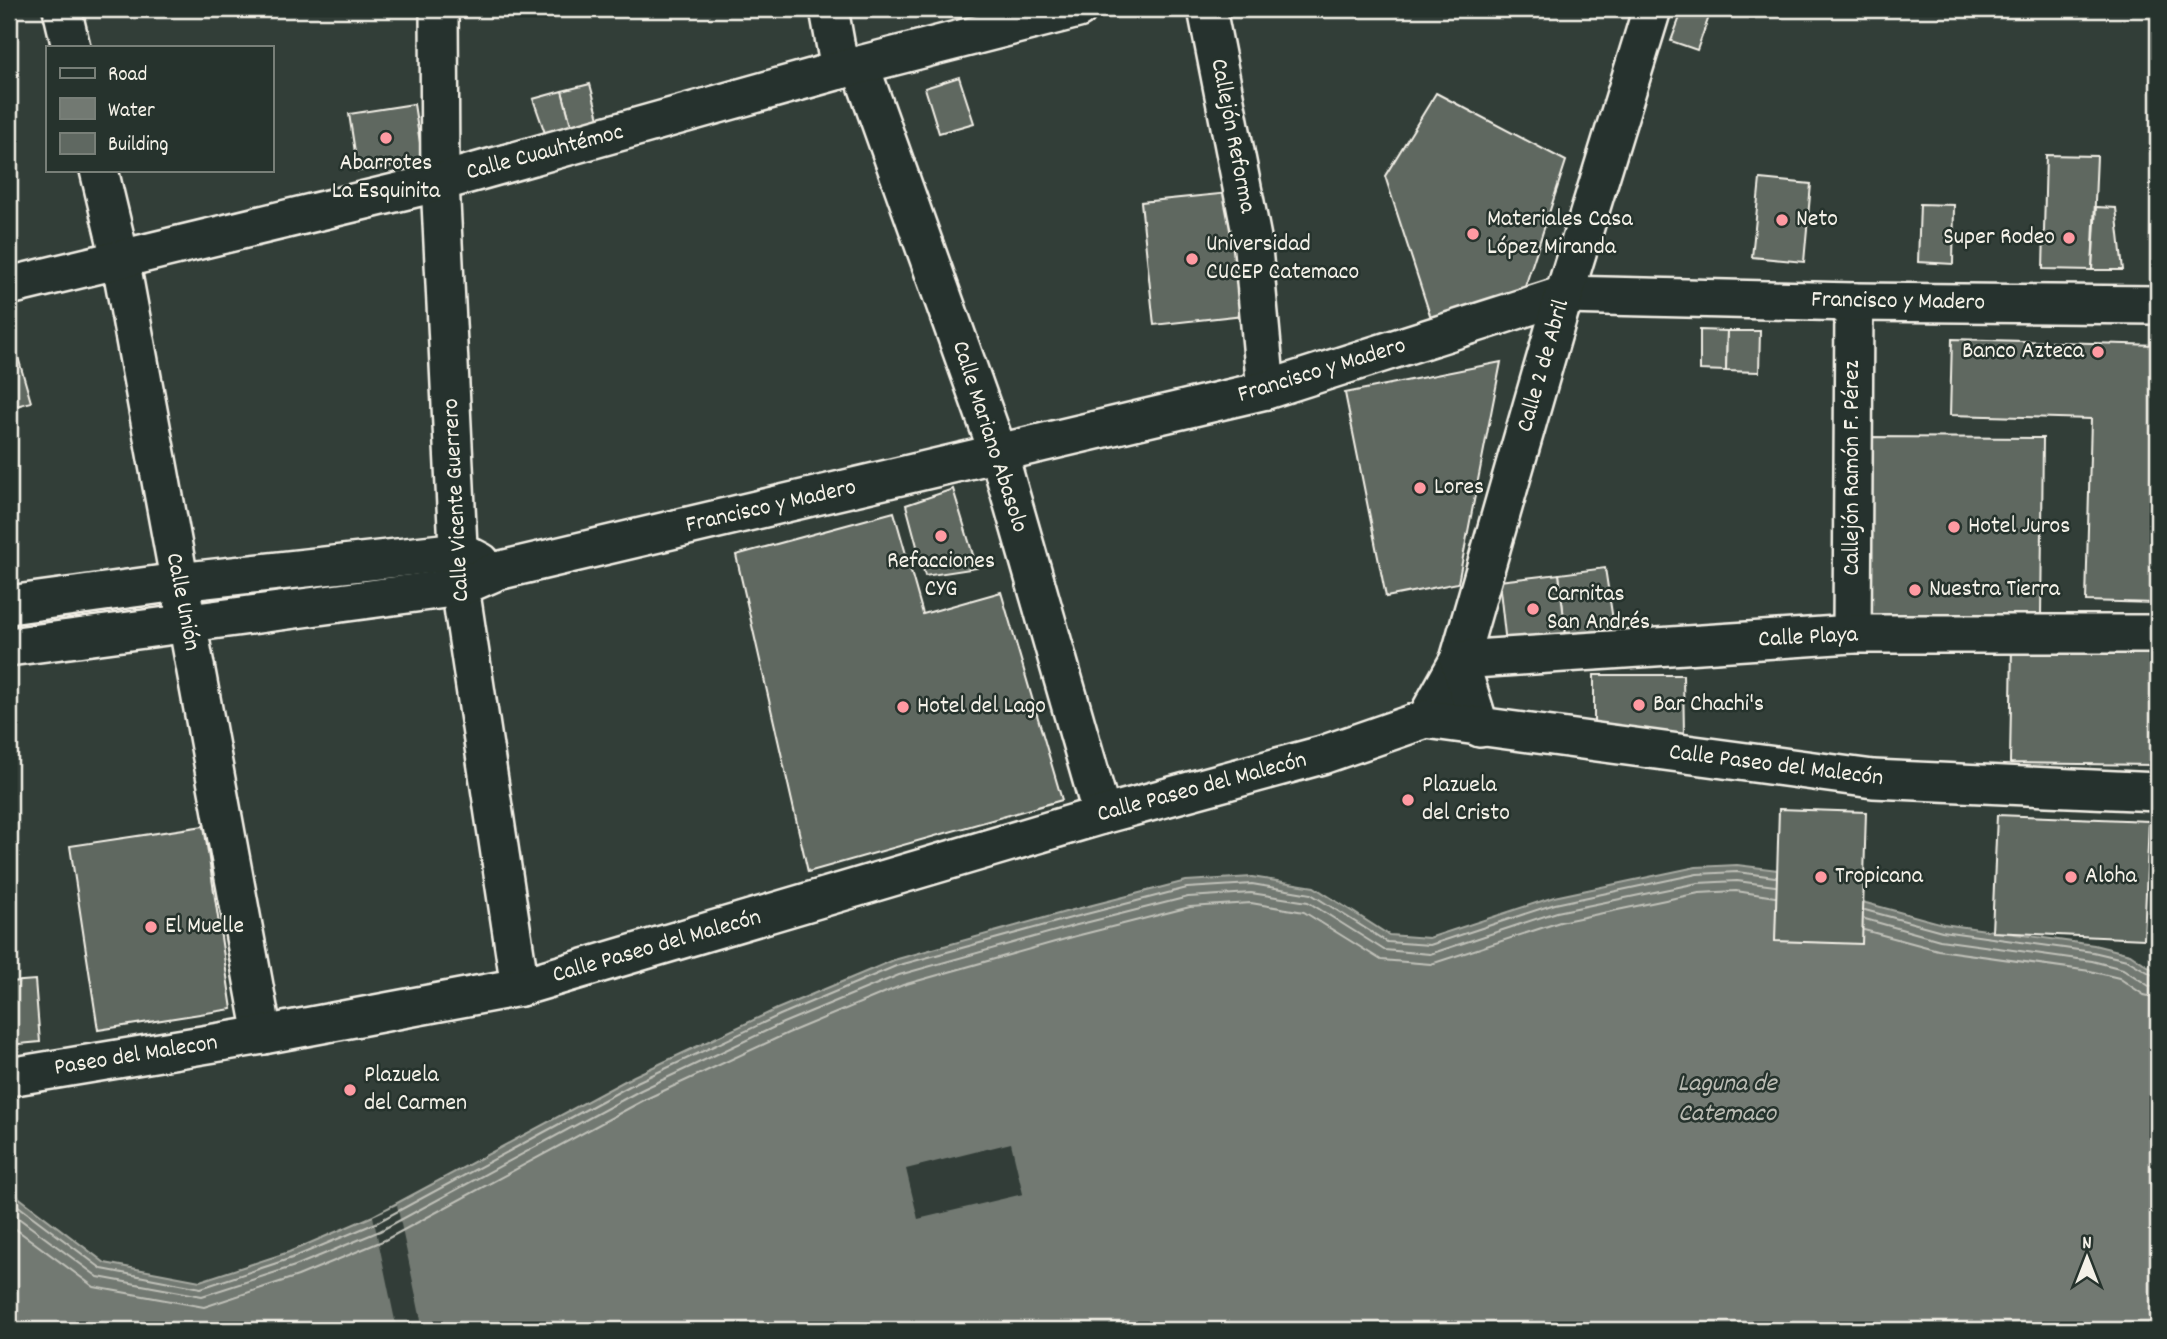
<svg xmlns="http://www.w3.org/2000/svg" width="2167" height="1339" viewBox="0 0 2167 1339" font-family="Dekko,sans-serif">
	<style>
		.water { fill: #727972; stroke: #a6a9a1; stroke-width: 2 }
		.pier { fill: #323e38 }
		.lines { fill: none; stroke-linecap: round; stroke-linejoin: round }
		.shore { stroke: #c0c1b9; stroke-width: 2 }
		.building { fill: #5f6861; stroke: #f4f1e8; stroke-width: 2 }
		.minor-casing { stroke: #f4f1e8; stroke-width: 42 }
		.minor { stroke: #26332d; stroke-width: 37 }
		.poi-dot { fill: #ff9aa2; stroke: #26332d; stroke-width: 2.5 }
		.labels { text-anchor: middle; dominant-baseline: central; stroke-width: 5; stroke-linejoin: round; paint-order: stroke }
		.street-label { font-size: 24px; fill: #f4f1e8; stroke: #26332d }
		.poi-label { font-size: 24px; fill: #f4f1e8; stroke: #26332d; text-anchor: start }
		.water-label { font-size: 26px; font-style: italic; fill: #babbb3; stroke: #26332d }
	</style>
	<rect width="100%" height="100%" fill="#323e38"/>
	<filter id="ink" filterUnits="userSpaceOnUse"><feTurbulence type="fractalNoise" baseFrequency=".0143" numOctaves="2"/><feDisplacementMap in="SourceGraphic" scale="14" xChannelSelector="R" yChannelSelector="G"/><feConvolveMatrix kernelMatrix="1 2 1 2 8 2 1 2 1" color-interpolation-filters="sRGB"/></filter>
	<g filter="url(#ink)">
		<polygon class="water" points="1737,865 1778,870 1866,903 1943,924 2094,945 2130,954 2158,973 2158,1330 9,1330 9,1190 105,1263 200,1281 289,1252 373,1216 634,1076 777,1009 894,960 1069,911 1186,881 1252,877 1314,887 1389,935 1429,938 1554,897 1696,867"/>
		<g class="pier">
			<polygon points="1011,1143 1023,1194 918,1219 906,1169"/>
			<polygon points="397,1205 423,1330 397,1330 373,1216"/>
		</g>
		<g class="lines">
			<g class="shore">
				<polyline points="1865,910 1942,931 2093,952 2127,960 2158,978"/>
				<polyline points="1865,919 1940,940 2092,961 2123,969 2149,986 2158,987"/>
				<polyline points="1864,930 1938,950 2090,971 2119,978 2144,995 2158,998"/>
				<polyline points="9,1199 102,1269 201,1288 292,1258 376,1223 637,1082 780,1015 896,966 1071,918 1187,888 1252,884 1311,894 1387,942 1430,945 1555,904 1697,874 1737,872 1775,877"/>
				<polyline points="9,1211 98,1277 202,1296 295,1266 380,1231 641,1090 783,1023 899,975 1073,926 1188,897 1251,893 1308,902 1384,950 1430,954 1557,912 1698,883 1737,881 1775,886"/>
				<polyline points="9,1224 94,1287 204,1307 298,1276 385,1240 646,1099 788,1033 903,985 1076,936 1190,907 1251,903 1304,912 1381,960 1431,964 1560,922 1699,893 1736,891 1775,897"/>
			</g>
		</g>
		<g class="building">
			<polygon points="1683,9 1711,11 1697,50 1671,41"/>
			<polygon points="959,77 974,123 939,133 925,88"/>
			<polygon points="590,84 599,118 571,125 562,91"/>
			<polygon points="562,91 571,125 545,133 533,99"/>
			<polygon points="1436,93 1566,161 1523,293 1431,318 1385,176"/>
			<polygon points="414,104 423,162 358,171 349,114"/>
			<polygon points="2046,155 2097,156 2092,270 2043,269"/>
			<polygon points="1760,179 1811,184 1804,262 1752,257"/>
			<polygon points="1229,193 1243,315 1154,325 1141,202"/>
			<polygon points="1920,204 1954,205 1953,264 1918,262"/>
			<polygon points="2096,207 2116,208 2123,270 2092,270"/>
			<polygon points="9,326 31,402 9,408"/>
			<polygon points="1700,330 1727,331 1726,371 1700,370"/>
			<polygon points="1727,331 1760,331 1759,372 1726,371"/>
			<polygon points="1952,339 2158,345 2154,603 2086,601 2091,419 1950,415"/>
			<polygon points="1501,362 1458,583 1386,597 1345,393"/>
			<polygon points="1866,437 2043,438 2041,617 1865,616"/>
			<polygon points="953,489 977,568 925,576 906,505"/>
			<polygon points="894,512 923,614 1001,592 1062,800 808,872 736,555"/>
			<polygon points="1605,568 1615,633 1566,637 1559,574"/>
			<polygon points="1559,574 1566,637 1506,644 1499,581"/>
			<polygon points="2012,644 2155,645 2153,765 2010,763"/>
			<polygon points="1594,675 1683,675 1684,734 1594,734"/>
			<polygon points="1779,809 1866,812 1862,944 1775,941"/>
			<polygon points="1997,815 2149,821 2144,939 1992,932"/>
			<polygon points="204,826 232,1009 98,1030 70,846"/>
			<polygon points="35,980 40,1042 9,1045 9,982"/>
		</g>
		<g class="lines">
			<g class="minor-casing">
				<g id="minor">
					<polyline points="62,9 71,47"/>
					<polyline points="439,9 440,182 460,587 520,987"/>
					<polyline points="829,9 840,70"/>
					<polyline points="1207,9 1252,238 1266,390"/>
					<polyline points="860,65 999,455 1102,815"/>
					<polyline points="99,170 120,258 263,1035"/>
					<polyline points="9,286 440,182 840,70 1078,9"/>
					<polyline points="9,605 178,582 460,551 481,562"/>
					<polyline points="1852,634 1854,302"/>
					<polyline points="9,647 460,587 497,571 1266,390 1564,295 1854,302 2158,305"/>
					<polyline points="1426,719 1459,660 1564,295 1652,9"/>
					<polyline points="1480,728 1459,660 1852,634 2158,634"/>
					<polyline points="9,1077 263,1035 520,987 1102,815 1322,755 1426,719 1873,779 2158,792"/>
				</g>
			</g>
			<use href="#minor" class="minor"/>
		</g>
	</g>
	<g class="poi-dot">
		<circle cx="386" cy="138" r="7"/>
		<circle cx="1782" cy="220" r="7"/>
		<circle cx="1473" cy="234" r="7"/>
		<circle cx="2069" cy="238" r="7"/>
		<circle cx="1192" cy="259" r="7"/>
		<circle cx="2098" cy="352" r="7"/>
		<circle cx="1420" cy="488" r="7"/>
		<circle cx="1954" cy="527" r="7"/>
		<circle cx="941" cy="536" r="7"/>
		<circle cx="1915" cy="590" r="7"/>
		<circle cx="1533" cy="609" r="7"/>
		<circle cx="1639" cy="705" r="7"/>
		<circle cx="903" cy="707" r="7"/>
		<circle cx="1408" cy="800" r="7"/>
		<circle cx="1821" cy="877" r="7"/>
		<circle cx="2071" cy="877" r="7"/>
		<circle cx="151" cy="927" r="7"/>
		<circle cx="350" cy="1090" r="7"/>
	</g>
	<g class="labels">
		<g class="street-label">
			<text transform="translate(1232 136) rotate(79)">Callejón Reforma</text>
			<text transform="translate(545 153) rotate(-15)">Calle Cuauhtémoc</text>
			<text transform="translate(1898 302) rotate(1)">Francisco y Madero</text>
			<text transform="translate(1544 366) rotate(-74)">Calle 2 de Abril</text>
			<text transform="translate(1322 371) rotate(-17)">Francisco y Madero</text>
			<text transform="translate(989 437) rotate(72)">Calle Mariano Abasolo</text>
			<text transform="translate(1853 468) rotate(-90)">Callejón Ramón F. Pérez</text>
			<text transform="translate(457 500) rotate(-93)">Calle Vicente Guerrero</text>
			<text transform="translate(771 507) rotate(-13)">Francisco y Madero</text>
			<text transform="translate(182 602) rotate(79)">Calle Unión</text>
			<text transform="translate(1808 638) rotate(-3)">Calle Playa</text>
			<text transform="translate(1776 766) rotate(7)">Calle Paseo del Malecón</text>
			<text transform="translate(1202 788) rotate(-15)">Calle Paseo del Malecón</text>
			<text transform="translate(657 947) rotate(-16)">Calle Paseo del Malecón</text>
			<text transform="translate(136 1056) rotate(-9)">Paseo del Malecon</text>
		</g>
		<g class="poi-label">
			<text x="386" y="164" text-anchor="middle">Abarrotes<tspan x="386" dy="28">La Esquinita</tspan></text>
			<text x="1487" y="220">Materiales Casa<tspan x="1487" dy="28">López Miranda</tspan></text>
			<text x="1796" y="220">Neto</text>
			<text x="2055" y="238" text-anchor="end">Super Rodeo</text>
			<text x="1206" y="245">Universidad<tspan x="1206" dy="28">CUCEP Catemaco</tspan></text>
			<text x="2084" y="352" text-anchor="end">Banco Azteca</text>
			<text x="1434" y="488">Lores</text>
			<text x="1968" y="527">Hotel Juros</text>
			<text x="941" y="562" text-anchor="middle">Refacciones<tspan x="941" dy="28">CYG</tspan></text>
			<text x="1929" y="590">Nuestra Tierra</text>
			<text x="1547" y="595">Carnitas<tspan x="1547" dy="28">San Andrés</tspan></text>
			<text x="1653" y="705">Bar Chachi's</text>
			<text x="917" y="707">Hotel del Lago</text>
			<text x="1422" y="786">Plazuela<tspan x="1422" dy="28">del Cristo</tspan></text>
			<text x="1835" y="877">Tropicana</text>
			<text x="2085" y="877">Aloha</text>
			<text x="165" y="927">El Muelle</text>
			<text x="364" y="1076">Plazuela<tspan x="364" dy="28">del Carmen</tspan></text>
		</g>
		<g class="water-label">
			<text x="1727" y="1084">Laguna de<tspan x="1727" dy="30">Catemaco</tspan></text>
		</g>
	</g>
	<rect width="2167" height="1339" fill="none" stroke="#26332d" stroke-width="35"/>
	<rect x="18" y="18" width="2132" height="1304" fill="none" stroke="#f4f1e8" stroke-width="2.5" filter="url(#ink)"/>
	<rect x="46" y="46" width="228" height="126" fill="#26332d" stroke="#787f78" stroke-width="2"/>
	<rect x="60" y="68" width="35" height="10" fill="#26332d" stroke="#787f78" stroke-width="2"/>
	<text x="108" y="80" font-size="21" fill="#f4f1e8">Road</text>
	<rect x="60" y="98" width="35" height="21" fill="#727972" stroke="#787f78" stroke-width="2"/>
	<text x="108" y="116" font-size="21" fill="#f4f1e8">Water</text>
	<rect x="60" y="133" width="35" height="21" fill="#5f6861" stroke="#787f78" stroke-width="2"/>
	<text x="108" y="150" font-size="21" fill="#f4f1e8">Building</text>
	<g transform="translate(2087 1258)" stroke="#26332d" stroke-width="5" paint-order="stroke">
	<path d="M0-5L12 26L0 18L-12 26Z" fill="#f4f1e8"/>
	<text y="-10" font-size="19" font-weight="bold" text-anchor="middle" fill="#f4f1e8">N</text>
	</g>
</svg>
